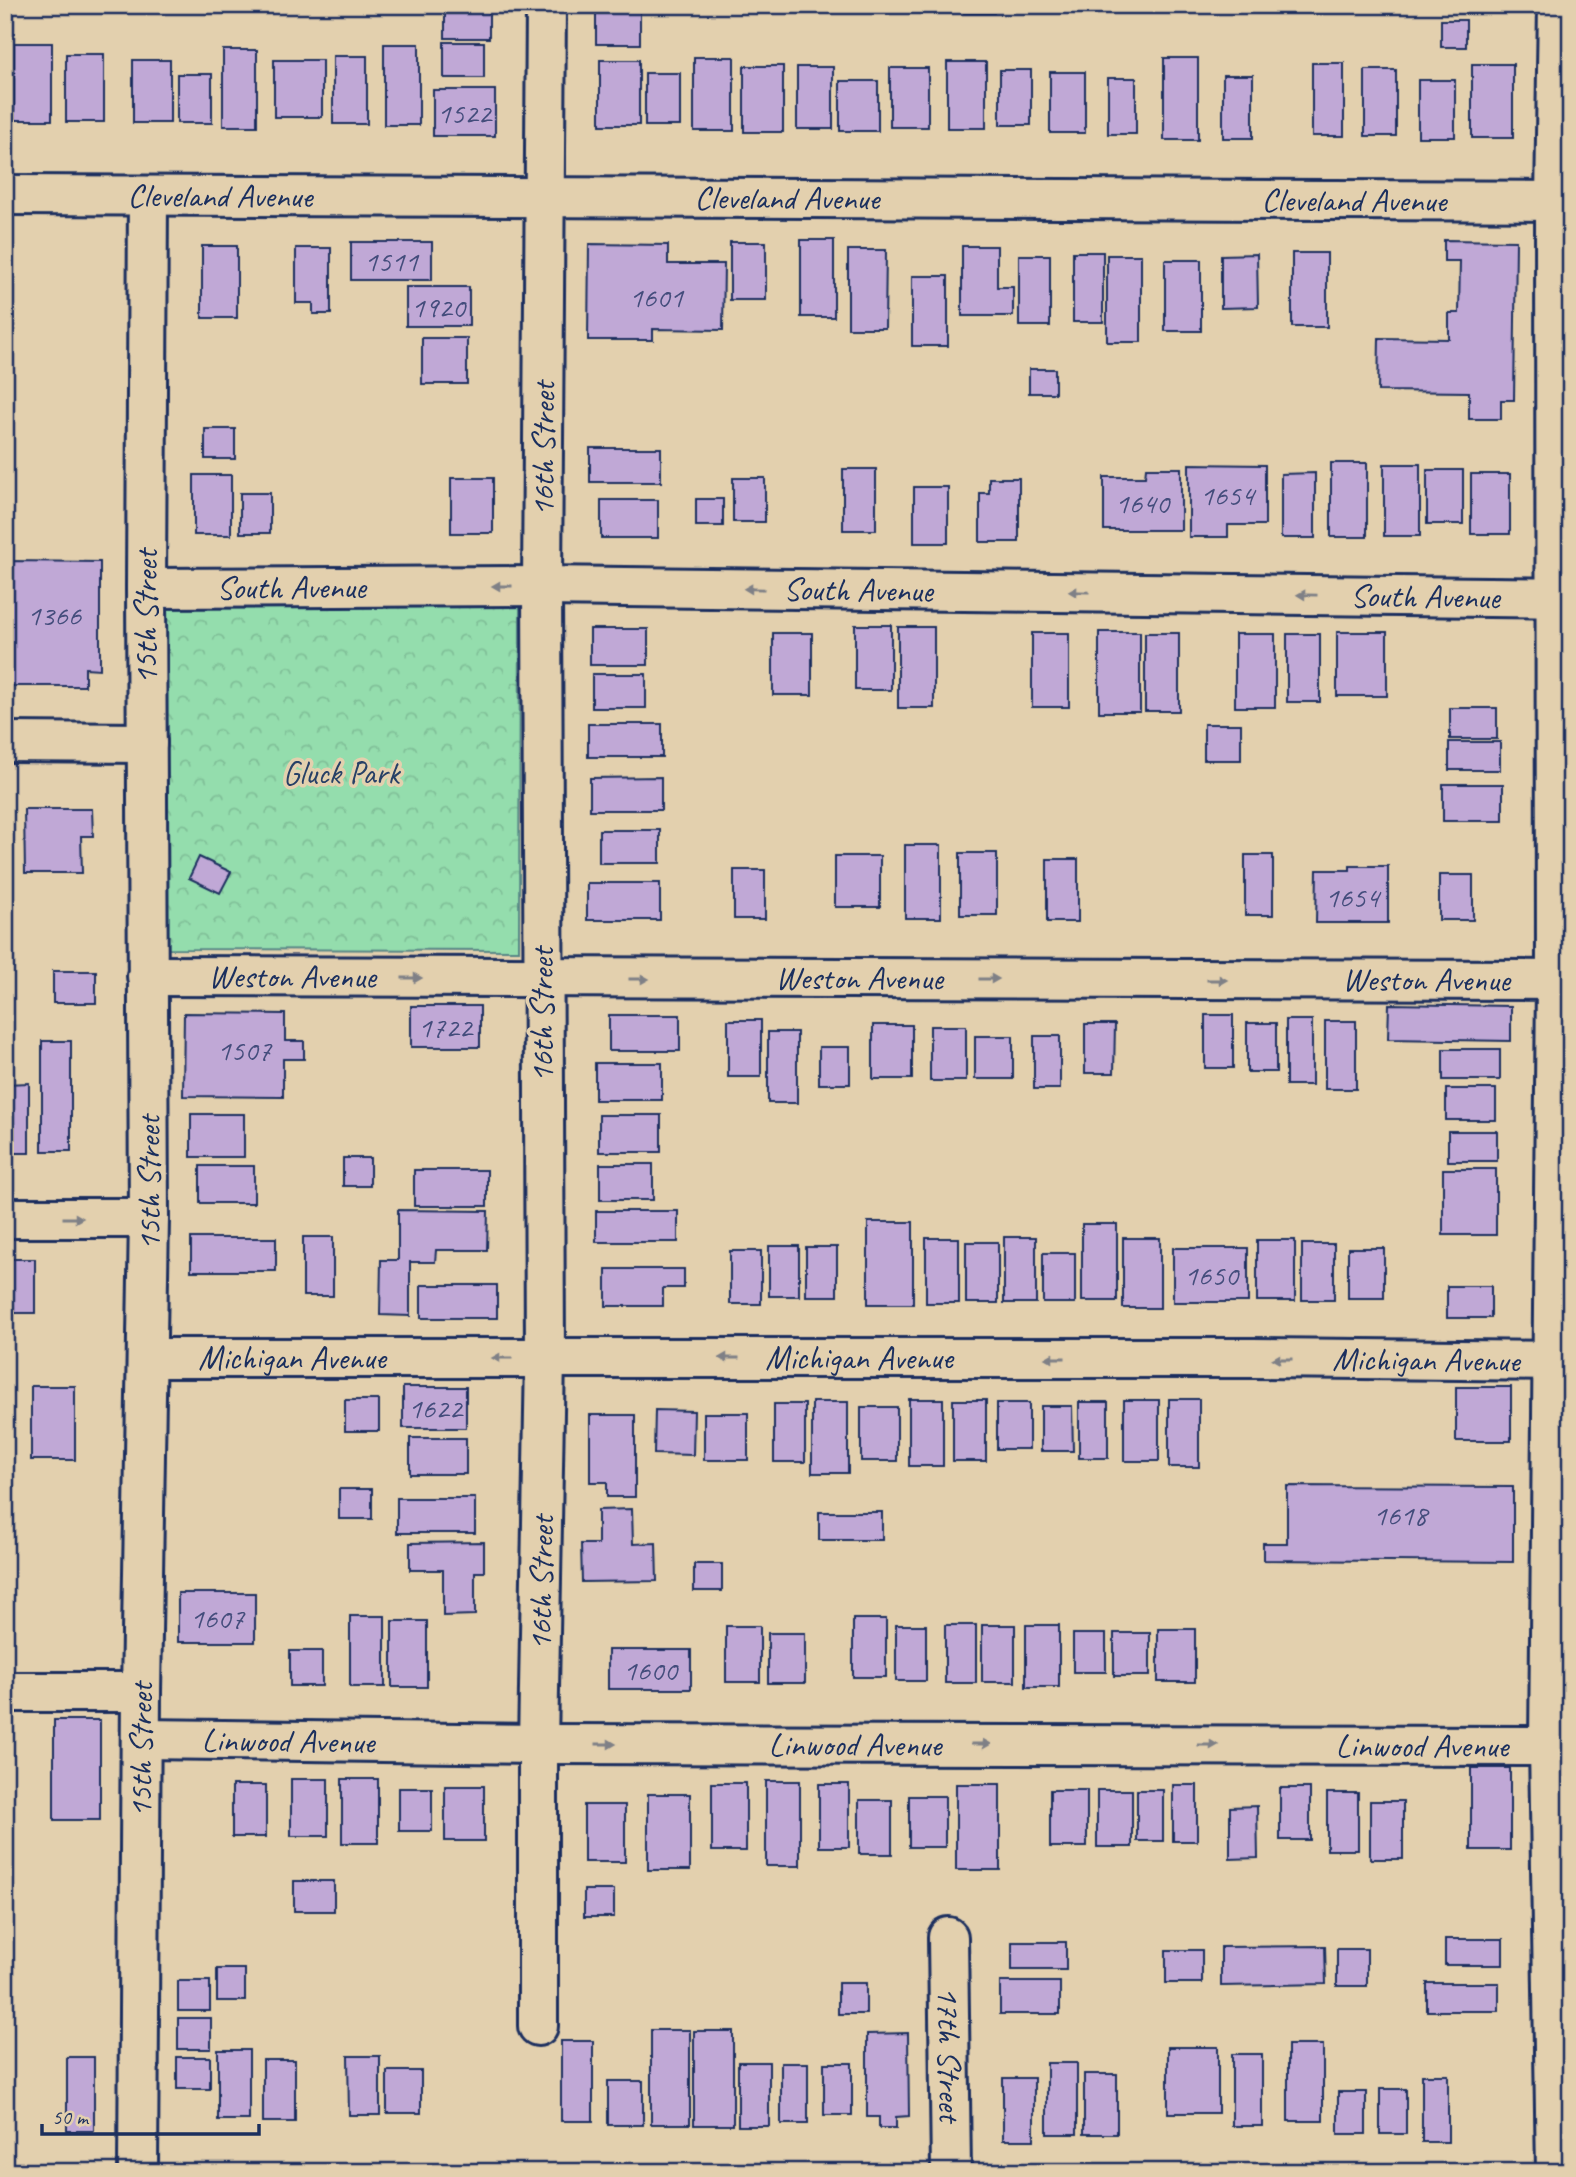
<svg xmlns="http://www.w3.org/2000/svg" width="1576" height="2177" viewBox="0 0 1576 2177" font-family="Caveat,sans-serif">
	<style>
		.forest { fill: url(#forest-crowns); stroke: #588686; stroke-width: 2 }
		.building { fill: #c0a8d6; stroke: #1b2f5e; stroke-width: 2 }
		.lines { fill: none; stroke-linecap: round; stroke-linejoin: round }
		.minor-casing { stroke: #1b2f5e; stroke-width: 44 }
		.minor { stroke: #e3d0ae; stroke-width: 38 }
		.oneway { fill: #7f8086 }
		.labels { text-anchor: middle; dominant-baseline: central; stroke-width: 7; stroke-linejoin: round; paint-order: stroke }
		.number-label { font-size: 30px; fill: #444d7c }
		.street-label { font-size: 33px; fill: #1b2f5e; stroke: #e3d0ae }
		.park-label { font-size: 33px; fill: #274066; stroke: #e3d0ae }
	</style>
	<defs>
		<pattern id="forest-crowns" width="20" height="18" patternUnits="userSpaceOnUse" patternTransform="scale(1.75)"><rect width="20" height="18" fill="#94ddad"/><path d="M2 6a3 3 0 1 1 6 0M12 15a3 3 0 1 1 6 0" fill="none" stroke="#7fbe97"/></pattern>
	</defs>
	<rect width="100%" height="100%" fill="#e3d0ae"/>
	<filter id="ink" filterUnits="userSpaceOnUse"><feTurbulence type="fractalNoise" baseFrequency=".0143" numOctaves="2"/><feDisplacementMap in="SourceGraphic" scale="14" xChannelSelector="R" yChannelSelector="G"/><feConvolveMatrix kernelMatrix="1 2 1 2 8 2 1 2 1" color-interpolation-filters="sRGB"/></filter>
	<g filter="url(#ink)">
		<polygon class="forest" points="163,597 520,598 519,950 162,949"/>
		<g class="building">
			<rect x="445" y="5" width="44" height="33"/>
			<rect x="596" y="5" width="44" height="39"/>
			<rect x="964" y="5" width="30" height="8"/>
			<rect x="1441" y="20" width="25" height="27"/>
			<rect x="444" y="42" width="40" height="36"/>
			<rect x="14" y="43" width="38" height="77"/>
			<rect x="384" y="44" width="35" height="81"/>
			<rect x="223" y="50" width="34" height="76"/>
			<rect x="66" y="54" width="38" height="68"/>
			<rect x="333" y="56" width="34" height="68"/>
			<rect x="694" y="57" width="40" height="74"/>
			<rect x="1164" y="58" width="34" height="82"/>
			<rect x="133" y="60" width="37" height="63"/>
			<rect x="274" y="60" width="48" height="57"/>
			<rect x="600" y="60" width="39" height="65"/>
			<rect x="947" y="62" width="39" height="66"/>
			<rect x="1312" y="63" width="32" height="73"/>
			<rect x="1472" y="64" width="41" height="74"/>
			<rect x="744" y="66" width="39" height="66"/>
			<rect x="797" y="67" width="36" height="62"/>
			<rect x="890" y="68" width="38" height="59"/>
			<rect x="1000" y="70" width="31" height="55"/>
			<rect x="1365" y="70" width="31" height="66"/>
			<rect x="1050" y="72" width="35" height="61"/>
			<rect x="645" y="73" width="35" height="53"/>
			<rect x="177" y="74" width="35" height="49"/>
			<rect x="1223" y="75" width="30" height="63"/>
			<rect x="1108" y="78" width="28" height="56"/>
			<rect x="1418" y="80" width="37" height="57"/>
			<rect x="840" y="81" width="38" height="50"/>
			<rect x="433" y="90" width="62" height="46"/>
			<rect x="801" y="240" width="33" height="77"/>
			<polygon points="1444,240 1516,241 1514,400 1501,400 1501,419 1469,419 1469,392 1378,391 1379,338 1449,339 1449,313 1459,313 1460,261 1444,261"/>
			<rect x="351" y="242" width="81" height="38"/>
			<rect x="730" y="242" width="36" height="58"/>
			<polygon points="589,244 668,245 668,264 724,264 723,330 653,329 653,340 588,340"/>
			<rect x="202" y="246" width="35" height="72"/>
			<polygon points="962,246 997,246 997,287 1013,287 1013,316 962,316"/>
			<polygon points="296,248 331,248 331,314 313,314 313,303 296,303"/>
			<polygon points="848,250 886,250 885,328 848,328"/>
			<rect x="1073" y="252" width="30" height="70"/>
			<rect x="1292" y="253" width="35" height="74"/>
			<polygon points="1257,254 1258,307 1221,308 1221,255"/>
			<rect x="1019" y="255" width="31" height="71"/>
			<rect x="1107" y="255" width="34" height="87"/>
			<rect x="1165" y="260" width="36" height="71"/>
			<rect x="912" y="276" width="36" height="70"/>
			<rect x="406" y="287" width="63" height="39"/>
			<rect x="422" y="338" width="45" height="46"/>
			<rect x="1029" y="369" width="26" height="24"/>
			<rect x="205" y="429" width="30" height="30"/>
			<rect x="590" y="448" width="71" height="34"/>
			<rect x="1331" y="463" width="36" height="74"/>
			<polygon points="1189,464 1265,465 1265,525 1228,525 1228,537 1189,537"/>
			<rect x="1384" y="464" width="36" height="72"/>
			<polygon points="1146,468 1181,468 1181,530 1104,530 1104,477 1145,477"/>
			<rect x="843" y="469" width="33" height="61"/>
			<rect x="1427" y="470" width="36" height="54"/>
			<polygon points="1315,473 1315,538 1281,538 1281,474"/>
			<rect x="1471" y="474" width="39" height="60"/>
			<rect x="194" y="475" width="37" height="60"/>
			<rect x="451" y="478" width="42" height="55"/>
			<rect x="733" y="478" width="32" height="44"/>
			<polygon points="989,478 1019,478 1019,542 980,542 980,493 989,493"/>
			<rect x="914" y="487" width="34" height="56"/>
			<rect x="240" y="493" width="30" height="40"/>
			<rect x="696" y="499" width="27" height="27"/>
			<rect x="601" y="500" width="57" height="38"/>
			<polygon points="9,561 100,562 100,669 85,668 85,686 8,686"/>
			<rect x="855" y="625" width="36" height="65"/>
			<rect x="898" y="627" width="36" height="81"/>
			<rect x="590" y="629" width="58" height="36"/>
			<rect x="1099" y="632" width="41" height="80"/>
			<rect x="1337" y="632" width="50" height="64"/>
			<rect x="773" y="633" width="39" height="62"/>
			<rect x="1032" y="633" width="37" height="74"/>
			<rect x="1145" y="633" width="34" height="78"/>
			<rect x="1235" y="634" width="40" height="73"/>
			<rect x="1287" y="634" width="33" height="68"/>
			<rect x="592" y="674" width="54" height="34"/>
			<rect x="1450" y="708" width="47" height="31"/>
			<rect x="588" y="724" width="74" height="33"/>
			<rect x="1204" y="724" width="37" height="36"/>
			<rect x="1449" y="742" width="51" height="28"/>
			<polygon points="661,777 661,810 590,810 590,778"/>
			<rect x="1443" y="784" width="60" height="37"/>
			<polygon points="24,809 92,809 93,836 81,836 82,873 25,873"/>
			<rect x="599" y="830" width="61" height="33"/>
			<rect x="905" y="845" width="36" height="73"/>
			<rect x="960" y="853" width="37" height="62"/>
			<rect x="1245" y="855" width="28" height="60"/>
			<rect x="835" y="856" width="45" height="51"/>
			<polygon points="199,857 231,872 220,893 189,878"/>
			<rect x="1047" y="859" width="31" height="63"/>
			<polygon points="1350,866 1388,866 1388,923 1316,923 1317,870 1350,870"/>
			<rect x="734" y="870" width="31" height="49"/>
			<rect x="1439" y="875" width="34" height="45"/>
			<rect x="587" y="883" width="73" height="37"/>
			<rect x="53" y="971" width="43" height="32"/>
			<polygon points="1389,1004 1511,1006 1511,1041 1388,1039"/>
			<rect x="411" y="1006" width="69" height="41"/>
			<polygon points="184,1013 285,1014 285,1041 304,1041 304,1059 283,1059 283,1097 183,1096"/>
			<rect x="609" y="1015" width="71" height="36"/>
			<rect x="1205" y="1015" width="28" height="53"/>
			<rect x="728" y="1020" width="33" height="57"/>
			<rect x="1286" y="1020" width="26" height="65"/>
			<rect x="1325" y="1021" width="31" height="68"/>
			<rect x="1247" y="1023" width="29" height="49"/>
			<polygon points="1085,1024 1115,1024 1114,1073 1085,1073"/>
			<rect x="873" y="1025" width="39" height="54"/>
			<rect x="930" y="1026" width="36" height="55"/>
			<rect x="768" y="1032" width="29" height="71"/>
			<rect x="975" y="1036" width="38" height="43"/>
			<rect x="1034" y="1036" width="26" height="53"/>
			<rect x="42" y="1041" width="29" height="110"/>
			<rect x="819" y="1047" width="31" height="37"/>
			<rect x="1443" y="1049" width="57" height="31"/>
			<rect x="595" y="1063" width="67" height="37"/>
			<polygon points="29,1083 29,1153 5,1153 5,1084"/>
			<rect x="1446" y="1089" width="50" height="31"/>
			<rect x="191" y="1114" width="53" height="43"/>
			<rect x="599" y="1115" width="62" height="37"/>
			<rect x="1448" y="1131" width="49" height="30"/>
			<rect x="343" y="1158" width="27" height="28"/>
			<rect x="600" y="1164" width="53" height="36"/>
			<rect x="200" y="1166" width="54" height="37"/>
			<rect x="1443" y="1169" width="53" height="66"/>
			<rect x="414" y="1170" width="73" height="36"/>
			<polygon points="398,1210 488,1211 487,1250 436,1250 435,1262 410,1262 410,1316 380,1315 381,1260 398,1260"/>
			<rect x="596" y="1211" width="82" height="31"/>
			<rect x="868" y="1222" width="45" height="82"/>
			<rect x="1082" y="1224" width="35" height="77"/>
			<rect x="303" y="1237" width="30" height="59"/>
			<rect x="1004" y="1237" width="32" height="66"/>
			<rect x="191" y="1238" width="85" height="33"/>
			<rect x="926" y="1238" width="33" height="65"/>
			<rect x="1123" y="1238" width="37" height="70"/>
			<rect x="1257" y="1240" width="38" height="61"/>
			<rect x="966" y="1242" width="32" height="61"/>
			<rect x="1302" y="1244" width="32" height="56"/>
			<rect x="769" y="1246" width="30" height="50"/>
			<rect x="806" y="1247" width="31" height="49"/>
			<rect x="1173" y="1248" width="75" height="54"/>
			<rect x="1348" y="1248" width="36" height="50"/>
			<rect x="730" y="1251" width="31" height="53"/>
			<rect x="1043" y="1253" width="32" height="50"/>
			<rect x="5" y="1259" width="30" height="54"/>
			<polygon points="606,1269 684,1269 684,1288 663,1288 663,1306 606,1306"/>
			<rect x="421" y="1285" width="76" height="33"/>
			<rect x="1447" y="1286" width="44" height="32"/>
			<rect x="31" y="1386" width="44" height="74"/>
			<rect x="403" y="1387" width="63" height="41"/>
			<rect x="1456" y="1387" width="55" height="54"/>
			<rect x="909" y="1399" width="34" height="67"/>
			<rect x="1169" y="1399" width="30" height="68"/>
			<rect x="345" y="1400" width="34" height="31"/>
			<rect x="953" y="1400" width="33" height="61"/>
			<rect x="1124" y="1400" width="35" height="61"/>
			<rect x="812" y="1402" width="36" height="71"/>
			<rect x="1079" y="1402" width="29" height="56"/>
			<rect x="997" y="1403" width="32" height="46"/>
			<rect x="774" y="1404" width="31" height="58"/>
			<polygon points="1041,1406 1072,1406 1073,1451 1041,1451"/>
			<rect x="861" y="1407" width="36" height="54"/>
			<polygon points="655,1410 694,1411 693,1455 654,1454"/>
			<rect x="704" y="1413" width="44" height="47"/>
			<polygon points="590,1415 635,1415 635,1497 607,1497 607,1482 590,1482"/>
			<rect x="410" y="1438" width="56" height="36"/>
			<polygon points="1287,1486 1513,1487 1513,1562 1263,1560 1263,1543 1287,1543"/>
			<rect x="339" y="1489" width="33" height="30"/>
			<rect x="397" y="1498" width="78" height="35"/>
			<polygon points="632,1509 633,1544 656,1543 657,1581 582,1582 581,1544 598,1544 598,1510"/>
			<rect x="819" y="1512" width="63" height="28"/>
			<polygon points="484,1542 484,1572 475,1572 475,1615 443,1616 443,1570 410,1570 410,1543"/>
			<rect x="694" y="1564" width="28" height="27"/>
			<rect x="178" y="1593" width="77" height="49"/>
			<rect x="350" y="1616" width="35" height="71"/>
			<rect x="853" y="1619" width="33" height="58"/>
			<rect x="392" y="1621" width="35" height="66"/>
			<rect x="896" y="1625" width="30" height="56"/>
			<rect x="945" y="1625" width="31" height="58"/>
			<rect x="982" y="1625" width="33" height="57"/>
			<rect x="1026" y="1625" width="33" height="62"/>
			<rect x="726" y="1626" width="34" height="56"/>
			<rect x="1158" y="1629" width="37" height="53"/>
			<rect x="768" y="1633" width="37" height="50"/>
			<rect x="1114" y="1633" width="36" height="43"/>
			<rect x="1073" y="1634" width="33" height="38"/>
			<rect x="608" y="1650" width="83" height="39"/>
			<rect x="290" y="1651" width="32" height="35"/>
			<rect x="54" y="1720" width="46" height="100"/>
			<rect x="1471" y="1768" width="39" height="82"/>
			<rect x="291" y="1779" width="37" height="57"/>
			<rect x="342" y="1779" width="36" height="64"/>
			<rect x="766" y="1781" width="34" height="85"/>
			<rect x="712" y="1783" width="34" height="68"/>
			<rect x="819" y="1784" width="30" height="63"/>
			<rect x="956" y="1784" width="44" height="86"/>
			<rect x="232" y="1785" width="34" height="52"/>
			<rect x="1173" y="1785" width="24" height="56"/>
			<rect x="445" y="1786" width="39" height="55"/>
			<rect x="399" y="1788" width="33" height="43"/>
			<rect x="1280" y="1788" width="30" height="52"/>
			<rect x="1050" y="1790" width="37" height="57"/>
			<rect x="1097" y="1790" width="35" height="57"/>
			<rect x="1137" y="1790" width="26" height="51"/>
			<rect x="1327" y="1793" width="31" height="57"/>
			<rect x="648" y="1794" width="42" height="76"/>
			<rect x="909" y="1796" width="36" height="51"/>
			<rect x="859" y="1800" width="33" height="54"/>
			<rect x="1370" y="1801" width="33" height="58"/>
			<rect x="584" y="1805" width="41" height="57"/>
			<polygon points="1257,1806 1258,1858 1230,1859 1230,1807"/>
			<rect x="294" y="1881" width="40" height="30"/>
			<rect x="584" y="1890" width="30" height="27"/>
			<rect x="1445" y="1939" width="58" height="26"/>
			<rect x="1012" y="1942" width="54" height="28"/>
			<polygon points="1325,1946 1326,1984 1221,1986 1221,1947"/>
			<rect x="1337" y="1949" width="30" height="37"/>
			<rect x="1166" y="1950" width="36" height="33"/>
			<rect x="217" y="1969" width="28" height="32"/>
			<rect x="178" y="1981" width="32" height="30"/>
			<rect x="1000" y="1982" width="60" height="32"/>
			<rect x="838" y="1983" width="28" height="31"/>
			<rect x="1427" y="1983" width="72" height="28"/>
			<rect x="178" y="2018" width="33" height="31"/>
			<rect x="651" y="2030" width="39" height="94"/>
			<rect x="694" y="2031" width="39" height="94"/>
			<polygon points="908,2033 909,2116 896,2117 896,2128 879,2128 879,2117 867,2117 867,2034"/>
			<rect x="561" y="2041" width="32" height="80"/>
			<rect x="1288" y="2045" width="35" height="76"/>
			<rect x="1168" y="2047" width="50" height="66"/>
			<rect x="218" y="2050" width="31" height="70"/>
			<rect x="1232" y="2054" width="30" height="72"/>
			<polygon points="348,2056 380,2056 380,2115 349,2115"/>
			<rect x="67" y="2057" width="27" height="74"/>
			<rect x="177" y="2057" width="33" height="32"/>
			<rect x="263" y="2060" width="32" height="62"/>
			<rect x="738" y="2062" width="31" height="64"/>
			<rect x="781" y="2063" width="27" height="61"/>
			<rect x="824" y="2063" width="28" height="52"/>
			<rect x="1047" y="2063" width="30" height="71"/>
			<rect x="387" y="2071" width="34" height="42"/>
			<rect x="1084" y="2074" width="33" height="60"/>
			<rect x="1422" y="2075" width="26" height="67"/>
			<rect x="1003" y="2078" width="31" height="62"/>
			<rect x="608" y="2081" width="35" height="44"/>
			<rect x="1380" y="2089" width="26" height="45"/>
			<rect x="1338" y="2092" width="28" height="42"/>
		</g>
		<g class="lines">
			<g class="minor-casing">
				<g id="minor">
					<path id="s1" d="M5 195 1571 201"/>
					<path id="s2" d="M146 588 542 586 1571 598"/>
					<polyline points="5,742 147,743"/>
					<path id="s3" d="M147 976 1571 980"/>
					<polyline points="5,1218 149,1218"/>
					<path id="s4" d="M147 1358H1252L1571 1361"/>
					<polyline points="5,1692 141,1692"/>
					<path id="s5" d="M141 1739 538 1744 1571 1746"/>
					<path id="s6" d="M948 1937 951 2172"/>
					<path id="s7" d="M538 2026V1744L545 1357 542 586 546 5"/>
					<path id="s8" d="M138 2172 141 1692 149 1218 146 588 148 196"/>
					<polyline points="1556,2172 1549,1746 1556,980 1555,201 1558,5"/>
				</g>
			</g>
			<use href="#minor" class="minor"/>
		</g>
		<defs><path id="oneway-solid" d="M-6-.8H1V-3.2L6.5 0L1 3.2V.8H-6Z" transform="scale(1.75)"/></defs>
		<g class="oneway">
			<use href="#oneway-solid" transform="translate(502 586) rotate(180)"/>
			<use href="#oneway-solid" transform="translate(754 589) rotate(-179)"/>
			<use href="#oneway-solid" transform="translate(1079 592) rotate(-179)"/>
			<use href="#oneway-solid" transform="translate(1307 595) rotate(-179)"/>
			<use href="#oneway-solid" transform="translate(412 978)"/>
			<use href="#oneway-solid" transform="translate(639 979)"/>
			<use href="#oneway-solid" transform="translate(989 979)"/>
			<use href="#oneway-solid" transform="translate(1217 980)"/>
			<use href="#oneway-solid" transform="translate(73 1218)"/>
			<use href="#oneway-solid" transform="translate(502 1358) rotate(180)"/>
			<use href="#oneway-solid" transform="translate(729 1358) rotate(-180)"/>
			<use href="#oneway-solid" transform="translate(1055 1358) rotate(-180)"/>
			<use href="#oneway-solid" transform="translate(1282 1359) rotate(-180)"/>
			<use href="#oneway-solid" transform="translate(606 1744)"/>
			<use href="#oneway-solid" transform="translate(981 1744)"/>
			<use href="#oneway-solid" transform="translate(1208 1745)"/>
		</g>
	</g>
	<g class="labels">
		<g class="number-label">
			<text x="464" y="113">1522</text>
			<text x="391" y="261">1511</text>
			<text x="656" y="297">1601</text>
			<text x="438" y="307">1920</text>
			<text x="1227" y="495">1654</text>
			<text x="1142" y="503">1640</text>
			<text x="54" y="615">1366</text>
			<text x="1352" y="897">1654</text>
			<text x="445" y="1027">1722</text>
			<text x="244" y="1050">1507</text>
			<text x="1211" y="1275">1650</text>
			<text x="435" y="1408">1622</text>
			<text x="1400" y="1515">1618</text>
			<text x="217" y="1618">1607</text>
			<text x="650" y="1670">1600</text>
		</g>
		<g class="street-label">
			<text stroke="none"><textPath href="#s1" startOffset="215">Cleveland Avenue</textPath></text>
			<text stroke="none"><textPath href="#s1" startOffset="782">Cleveland Avenue</textPath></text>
			<text stroke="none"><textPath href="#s1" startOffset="1349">Cleveland Avenue</textPath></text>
			<text stroke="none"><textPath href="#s7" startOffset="1577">16th Street</textPath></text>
			<text stroke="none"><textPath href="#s2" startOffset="145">South Avenue</textPath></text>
			<text stroke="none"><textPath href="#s2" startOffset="712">South Avenue</textPath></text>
			<text stroke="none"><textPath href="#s2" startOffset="1279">South Avenue</textPath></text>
			<text transform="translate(146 617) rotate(-90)">15th Street</text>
			<text stroke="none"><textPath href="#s3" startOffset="145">Weston Avenue</textPath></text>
			<text stroke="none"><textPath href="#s3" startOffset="712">Weston Avenue</textPath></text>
			<text stroke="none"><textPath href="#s3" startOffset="1279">Weston Avenue</textPath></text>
			<text transform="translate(542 1015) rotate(-90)">16th Street</text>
			<text stroke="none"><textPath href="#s8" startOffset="989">15th Street</textPath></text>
			<text stroke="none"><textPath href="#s4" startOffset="145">Michigan Avenue</textPath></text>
			<text stroke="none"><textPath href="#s4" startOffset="712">Michigan Avenue</textPath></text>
			<text stroke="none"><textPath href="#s4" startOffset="1279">Michigan Avenue</textPath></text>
			<text stroke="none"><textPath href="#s7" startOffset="443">16th Street</textPath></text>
			<text stroke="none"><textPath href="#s5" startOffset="147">Linwood Avenue</textPath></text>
			<text stroke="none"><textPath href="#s5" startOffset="714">Linwood Avenue</textPath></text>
			<text stroke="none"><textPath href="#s5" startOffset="1281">Linwood Avenue</textPath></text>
			<text stroke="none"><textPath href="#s8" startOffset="422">15th Street</textPath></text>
			<text stroke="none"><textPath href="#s6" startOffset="117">17th Street</textPath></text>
		</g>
		<g class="park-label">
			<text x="341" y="773">Gluck Park</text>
		</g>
	</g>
	<rect width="1576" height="2177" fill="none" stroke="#e3d0ae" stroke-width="28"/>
	<rect x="14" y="14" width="1548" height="2149" fill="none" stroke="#1b2f5e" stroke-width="2.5" filter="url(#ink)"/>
	<path d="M42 2124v10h217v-10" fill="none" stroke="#1b2f5e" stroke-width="3.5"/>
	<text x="52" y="2124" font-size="21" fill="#1b2f5e" stroke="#e3d0ae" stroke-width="5" paint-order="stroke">50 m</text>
</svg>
